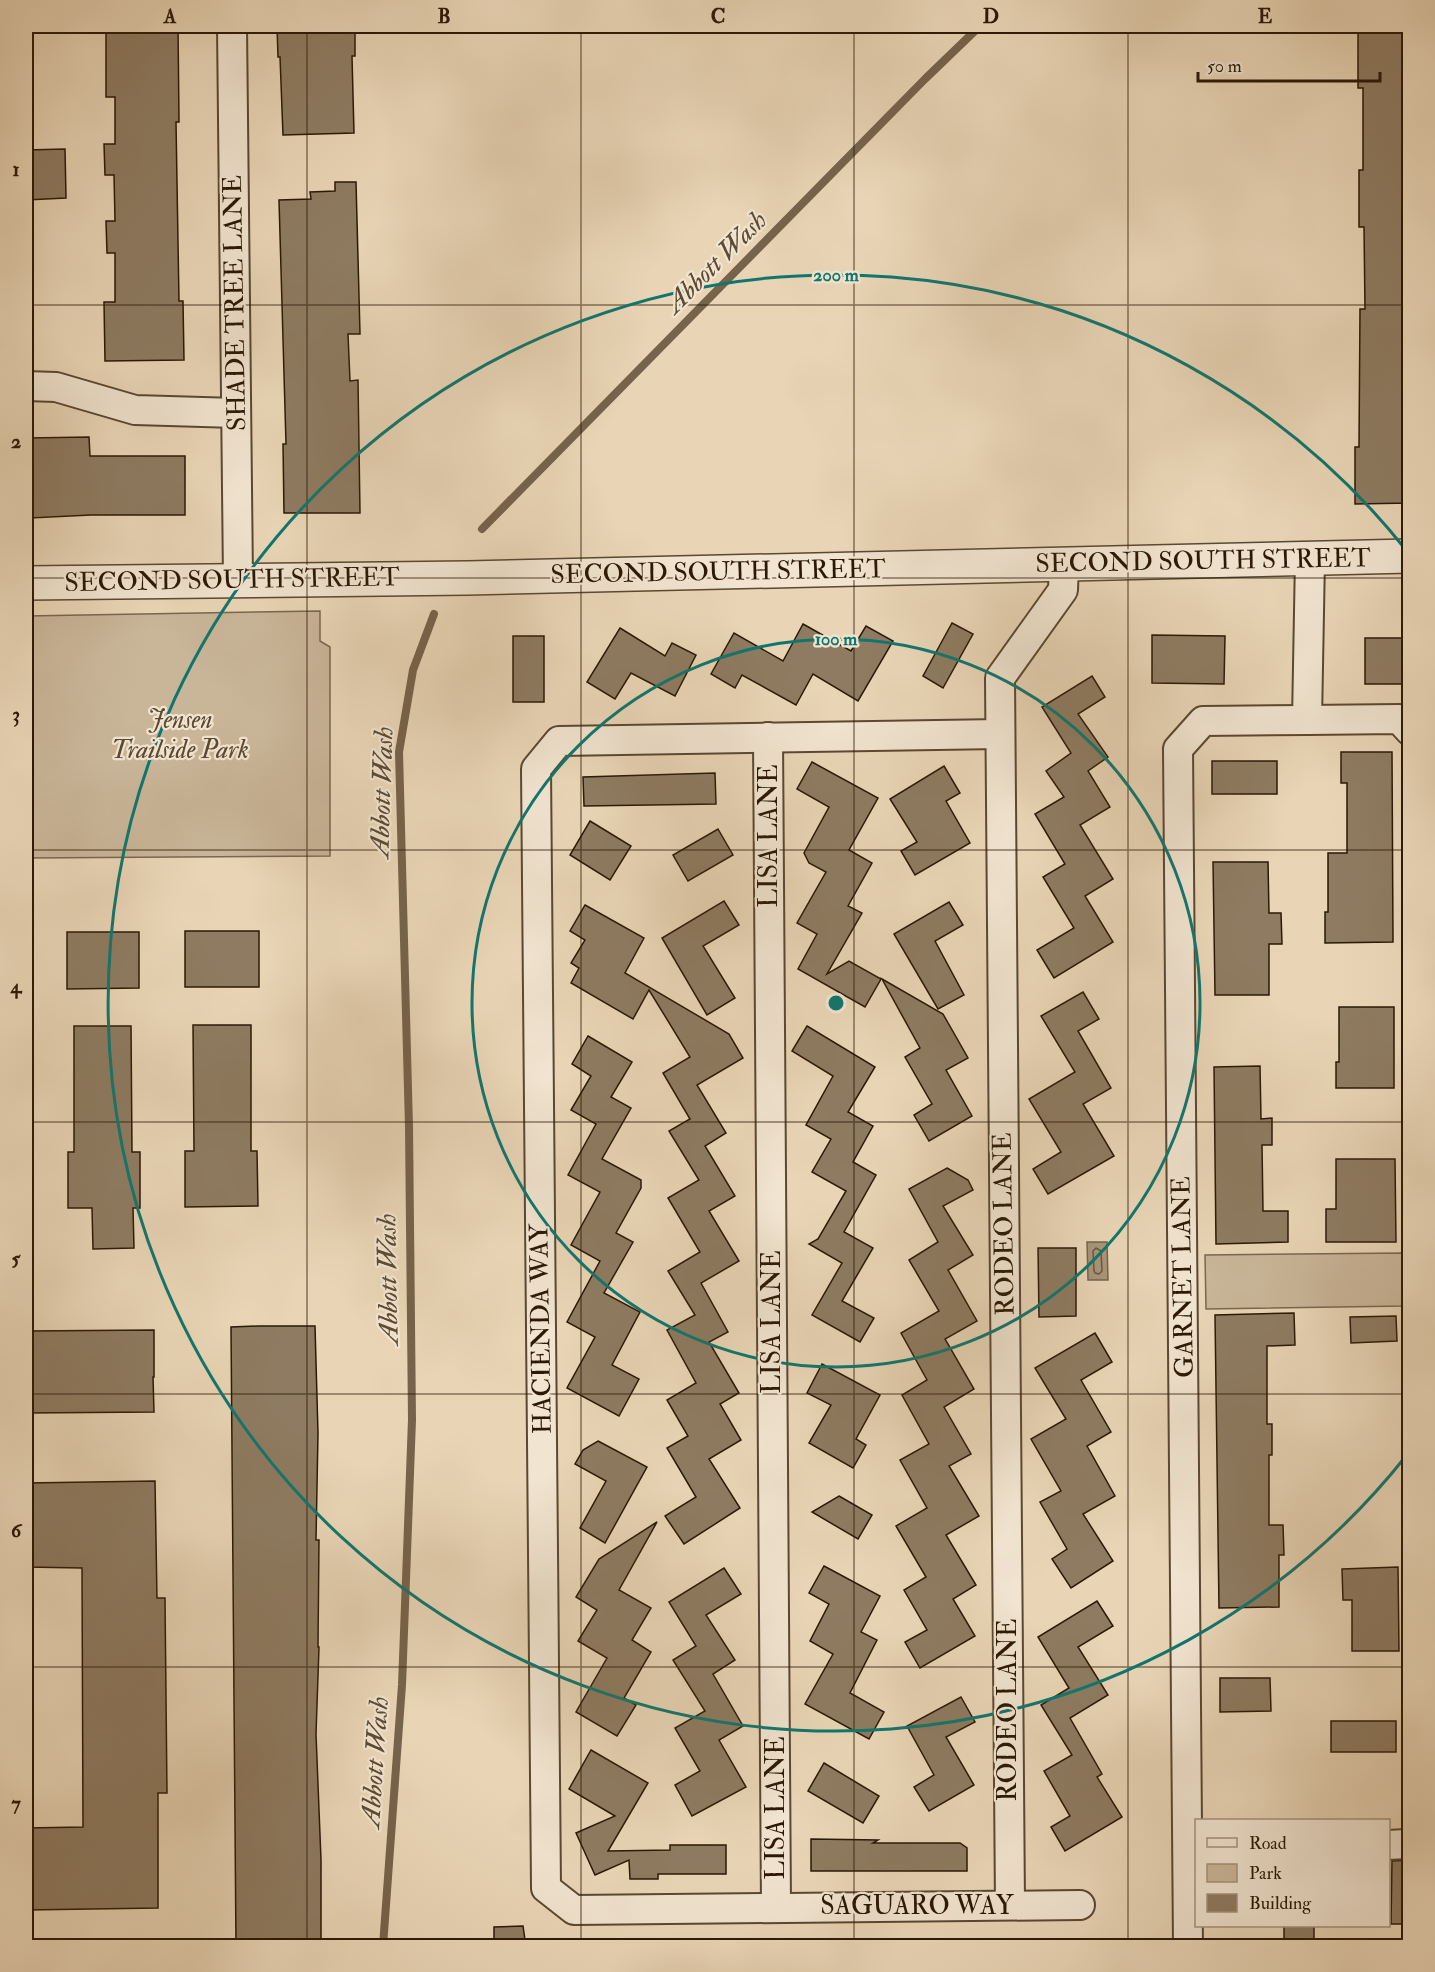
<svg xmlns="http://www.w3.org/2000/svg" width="1435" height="1972" viewBox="0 0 1435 1972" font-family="'IM FELL Double Pica',serif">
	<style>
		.green { fill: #c9b598; stroke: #7a674e; stroke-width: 1.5 }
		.water { fill: #a8957a; stroke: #76634b; stroke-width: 1.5 }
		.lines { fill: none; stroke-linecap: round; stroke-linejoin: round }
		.shore { stroke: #6a5740; stroke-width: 1.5 }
		.stream { stroke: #76634b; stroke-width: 8 }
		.building { fill: #8e7b61; stroke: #2b1905; stroke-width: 1.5 }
		.minor-casing { stroke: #5a4831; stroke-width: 32 }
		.tertiary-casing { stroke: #5a4831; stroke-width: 36 }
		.minor { stroke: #f1e4d0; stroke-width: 28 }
		.tertiary { stroke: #f1e4d0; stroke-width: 33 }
		.grid { fill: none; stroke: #2b1905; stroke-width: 1.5; stroke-opacity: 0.55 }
		.ring { fill: none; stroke: #0f766e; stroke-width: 3 }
		.labels { text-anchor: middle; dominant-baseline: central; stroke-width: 4.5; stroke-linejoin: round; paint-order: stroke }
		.street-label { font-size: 26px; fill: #2b1905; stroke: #f1e4d0 }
		.park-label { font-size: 26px; font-style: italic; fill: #5a4831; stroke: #f1e4d0 }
		.water-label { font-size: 27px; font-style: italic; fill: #5d4b34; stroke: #f1e4d0 }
		.centre { fill: #0f766e; stroke: #f1e4d0; stroke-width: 3 }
		.ring-label { font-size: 18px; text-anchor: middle; font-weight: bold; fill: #0f766e; stroke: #f1e4d0; stroke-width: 4.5; stroke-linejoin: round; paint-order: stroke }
		.neatline { fill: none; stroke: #2b1905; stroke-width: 2 }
		.grid-label { font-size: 20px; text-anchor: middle; font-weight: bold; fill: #2b1905 }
	</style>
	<rect width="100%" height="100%" fill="#e9d5b6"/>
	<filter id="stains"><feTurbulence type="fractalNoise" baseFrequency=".00333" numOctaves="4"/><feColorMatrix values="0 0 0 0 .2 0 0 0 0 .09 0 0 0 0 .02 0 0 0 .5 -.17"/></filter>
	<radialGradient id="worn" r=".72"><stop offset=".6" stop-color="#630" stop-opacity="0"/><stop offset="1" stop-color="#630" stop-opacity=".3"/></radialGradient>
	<g class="green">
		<polygon points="320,611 320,641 330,647 330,856 26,858 26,616"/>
		<polygon points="1404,1253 1405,1306 1206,1309 1205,1255"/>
	</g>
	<polygon class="water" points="1087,1242 1107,1242 1108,1280 1088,1280"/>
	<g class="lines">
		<polygon class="shore" points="1096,1248 1101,1251 1102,1271 1099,1274 1095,1273 1094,1271 1093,1251"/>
		<g class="stream">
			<polyline points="482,529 925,79 980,26"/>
			<polyline points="383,1946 402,1685 412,1420 409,1127 399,752 413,670 434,614"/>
		</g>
	</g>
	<g class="building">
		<polygon points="106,26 178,26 179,122 176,122 179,301 183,301 184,360 105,361 104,302 115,302 115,253 107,253 106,221 115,221 114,175 105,175 104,144 115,144 115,97 106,97"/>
		<polygon points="277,26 355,26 355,56 352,56 354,133 283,135 280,57 278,57"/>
		<polygon points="1358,32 1410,32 1410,503 1355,504 1355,447 1359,447 1360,309 1365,309 1364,227 1359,227 1359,170 1363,170 1363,88 1358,88"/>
		<polygon points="65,149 66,198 26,200 26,150"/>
		<polygon points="335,182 356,182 360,334 348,334 350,381 358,380 360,513 284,513 283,444 286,444 279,200 311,199 310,192 335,191"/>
		<polygon points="89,437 90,456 185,456 185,515 91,515 30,518 28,438"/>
		<polygon points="952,623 973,634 943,688 923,676"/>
		<polygon points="803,624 851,651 866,626 893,641 858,701 813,674 796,705 742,675 735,688 711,674 734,633 783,661"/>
		<polygon points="620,628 665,656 672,643 696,655 675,696 631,673 615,699 587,682"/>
		<polygon points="1152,635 1225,636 1224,684 1152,683"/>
		<rect x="513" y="636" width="31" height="66"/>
		<rect x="1365" y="638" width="45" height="46"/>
		<polygon points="1092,676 1105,697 1078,714 1108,757 1088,771 1110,807 1080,825 1113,879 1085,896 1113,942 1054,978 1037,950 1074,928 1043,877 1065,864 1035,814 1064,797 1046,771 1071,753 1042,707"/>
		<polygon points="1341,752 1392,752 1393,942 1325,943 1325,912 1328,912 1328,853 1347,853 1347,783 1341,783"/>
		<rect x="1212" y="761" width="65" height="33"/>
		<polygon points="812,762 878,798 849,850 872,863 848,906 862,913 827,974 849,961 881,979 865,1007 798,969 817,934 797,923 826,872 809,863 804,853 829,807 797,789"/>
		<polygon points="944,766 960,793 946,801 970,843 915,875 901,851 917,842 890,799"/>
		<polygon points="715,773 716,804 584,806 583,777"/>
		<polygon points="590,821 631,846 610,880 570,855"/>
		<polygon points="718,829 733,855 688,881 673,855"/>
		<polygon points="1213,862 1268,862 1269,913 1281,913 1282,944 1269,944 1269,995 1215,995"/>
		<polygon points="724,901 739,925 703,946 735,998 707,1015 662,938"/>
		<polygon points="949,902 963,925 935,941 964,995 938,1009 894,934"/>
		<polygon points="585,905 644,938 625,973 729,1034 743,1058 697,1085 726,1133 705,1146 735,1196 709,1211 739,1261 701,1283 728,1332 709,1342 739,1393 720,1404 741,1440 709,1459 740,1508 684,1544 665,1516 696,1497 667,1448 688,1436 667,1400 696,1383 667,1330 695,1315 668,1271 700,1252 668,1198 699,1180 669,1131 690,1119 663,1073 690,1057 649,990 633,1019 571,983 579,968 571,963 585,940 570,931"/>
		<rect x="185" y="931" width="74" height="56"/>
		<polygon points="67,932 139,932 139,988 67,989"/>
		<polygon points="882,979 943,1014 968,1058 946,1070 972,1116 929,1141 914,1115 932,1104 905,1057 920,1048"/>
		<polygon points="1083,992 1099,1019 1078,1031 1111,1088 1083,1104 1114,1156 1048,1194 1033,1169 1061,1152 1029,1099 1075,1072 1041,1016"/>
		<polygon points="1339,1007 1394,1007 1394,1088 1336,1088 1336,1062 1339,1062"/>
		<polygon points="193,1025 251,1025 251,1151 257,1151 258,1206 185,1207 185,1151 194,1151"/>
		<polygon points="74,1026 131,1026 132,1152 140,1152 140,1208 133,1208 134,1248 93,1249 92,1208 68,1208 68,1152 74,1152"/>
		<polygon points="807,1026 875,1067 848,1112 873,1126 853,1162 876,1175 844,1232 873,1248 842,1301 874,1318 860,1342 812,1315 842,1263 809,1244 818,1239 846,1191 812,1172 831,1139 806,1125 833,1076 792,1051"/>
		<polygon points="588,1036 632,1062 611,1097 631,1108 602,1159 641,1180 641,1188 616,1233 633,1242 604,1293 640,1312 612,1365 639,1379 619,1416 567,1388 595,1337 567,1322 600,1261 571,1245 600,1192 568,1175 596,1124 571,1110 591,1076 572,1064"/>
		<polygon points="1260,1066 1261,1119 1272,1118 1272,1145 1262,1145 1263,1211 1288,1211 1288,1242 1216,1244 1214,1067"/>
		<polygon points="1336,1159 1395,1159 1396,1242 1326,1242 1326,1209 1336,1209"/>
		<polygon points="947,1168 968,1180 973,1190 943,1206 973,1255 948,1270 977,1321 945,1339 974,1389 944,1407 971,1454 949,1466 979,1516 946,1535 976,1585 953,1599 975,1636 920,1668 905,1642 927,1630 904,1590 926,1577 896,1526 927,1508 900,1460 929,1444 902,1395 927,1380 901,1333 939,1311 909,1260 938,1242 909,1189"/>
		<polygon points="1038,1248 1076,1248 1076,1316 1039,1317"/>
		<polygon points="1294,1313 1295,1345 1267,1346 1267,1424 1272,1424 1272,1455 1269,1455 1269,1525 1283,1525 1284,1555 1279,1555 1279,1607 1219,1608 1215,1315"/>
		<polygon points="1396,1316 1397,1341 1351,1343 1350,1317"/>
		<polygon points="258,1326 315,1326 318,1433 316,1540 319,1540 318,1647 319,1647 316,1734 321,1860 321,1946 236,1947 231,1327"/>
		<polygon points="154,1330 154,1377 153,1377 154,1412 26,1413 26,1331"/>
		<polygon points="1095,1333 1112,1362 1081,1380 1111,1432 1087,1446 1115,1496 1083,1514 1113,1561 1071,1588 1052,1559 1067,1549 1040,1502 1061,1491 1031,1439 1066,1419 1035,1368"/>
		<polygon points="822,1364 880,1395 856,1439 866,1445 853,1468 809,1443 831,1405 807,1393"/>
		<polygon points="598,1441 647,1467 605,1543 580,1528 606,1481 575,1464 583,1450"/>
		<polygon points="155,1481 157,1598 165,1598 167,1793 158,1793 158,1908 26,1910 26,1828 83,1827 82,1568 26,1567 26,1483"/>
		<polygon points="839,1496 872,1515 858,1539 812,1512"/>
		<polygon points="657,1522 619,1590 651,1608 632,1640 651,1652 624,1698 636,1705 617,1736 576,1712 607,1658 578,1641 597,1610 576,1597 599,1559"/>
		<polygon points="824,1566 880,1596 861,1632 877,1640 850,1693 884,1712 869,1739 805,1704 833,1654 810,1641 829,1604 809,1593"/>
		<polygon points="1398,1567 1399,1651 1352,1651 1352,1600 1343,1600 1342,1569"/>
		<polygon points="724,1568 741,1594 706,1615 735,1660 713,1674 743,1726 719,1740 746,1787 692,1816 675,1785 700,1771 675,1728 705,1711 673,1660 696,1646 669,1602"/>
		<polygon points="1097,1601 1113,1626 1078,1647 1108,1695 1070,1718 1102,1774 1097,1777 1122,1817 1065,1851 1051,1827 1070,1816 1044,1771 1072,1755 1041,1705 1069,1688 1038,1637"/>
		<polygon points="1220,1678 1270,1678 1271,1711 1220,1712"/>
		<polygon points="961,1697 975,1722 946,1737 974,1785 929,1811 914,1787 934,1775 907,1726"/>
		<rect x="1331" y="1721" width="65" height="31"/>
		<polygon points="591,1750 648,1783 608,1851 670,1850 670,1845 726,1845 726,1874 658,1874 658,1879 630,1879 629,1860 595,1875 576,1833 615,1816 569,1789"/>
		<polygon points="824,1763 879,1796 863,1823 808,1791"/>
		<polygon points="811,1839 878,1840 873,1843 960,1843 967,1848 967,1871 811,1871"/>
		<polygon points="1410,1860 1410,1924 1391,1924 1392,1861"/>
		<polygon points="523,1926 526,1947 494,1947 494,1927"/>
		<rect x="1284" y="1926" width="30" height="21"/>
	</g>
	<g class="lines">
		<g class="minor-casing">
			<g id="minor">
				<polyline points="232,26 238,580"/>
				<polyline points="26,386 56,387 135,410 236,413"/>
				<polyline points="1310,558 1307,720 1399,719 1410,731"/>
				<polyline points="1000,734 559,741 536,769 546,1888 574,1910 1080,1905"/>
				<polyline points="768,737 776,1907"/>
				<polyline points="1388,1845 1406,1844 1410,1842"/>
				<polyline points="1010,1905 1000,678 1063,590 1064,564"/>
				<polyline points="1188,1946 1178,749 1203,721 1307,720"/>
			</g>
		</g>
		<g class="tertiary-casing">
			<polyline id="tertiary" points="26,583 468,578 1410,556"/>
		</g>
		<use href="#minor" class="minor"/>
		<use href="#tertiary" class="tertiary"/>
	</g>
	<path class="grid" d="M307 26V1946M581 26V1946M854 26V1946M1128 26V1946M26 305H1410M26 578H1410M26 850H1410M26 1122H1410M26 1394H1410M26 1667H1410"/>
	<g class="ring">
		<circle cx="836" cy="1003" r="364"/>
		<path d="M1406 1456A728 728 0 1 1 1406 550"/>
	</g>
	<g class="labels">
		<g class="street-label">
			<text transform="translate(235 303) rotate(-91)">SHADE TREE LANE</text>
			<text transform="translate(1203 561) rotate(-1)">SECOND SOUTH STREET</text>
			<text transform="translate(718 572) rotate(-1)">SECOND SOUTH STREET</text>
			<text transform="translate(232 580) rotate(-1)">SECOND SOUTH STREET</text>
			<text transform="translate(769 836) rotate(-90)">LISA LANE</text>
			<text transform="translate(1004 1224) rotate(-91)">RODEO LANE</text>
			<text transform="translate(1183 1277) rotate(-91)">GARNET LANE</text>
			<text transform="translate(772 1322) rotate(-90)">LISA LANE</text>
			<text transform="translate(541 1329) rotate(-91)">HACIENDA WAY</text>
			<text transform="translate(1008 1710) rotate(-90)">RODEO LANE</text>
			<text transform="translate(776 1808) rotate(-90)">LISA LANE</text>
			<text x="917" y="1906">SAGUARO WAY</text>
		</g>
		<g class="park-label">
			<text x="180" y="720">Jensen<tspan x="180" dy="30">Trailside Park</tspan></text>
		</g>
		<g class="water-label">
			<text transform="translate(716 262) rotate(-45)">Abbott Wash</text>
			<text transform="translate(382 792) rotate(-88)">Abbott Wash</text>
			<text transform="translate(388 1279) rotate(-91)">Abbott Wash</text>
			<text transform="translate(375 1762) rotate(-86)">Abbott Wash</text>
		</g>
	</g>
	<circle cx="836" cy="1003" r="9" class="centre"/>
	<g class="ring-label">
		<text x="836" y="281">200 m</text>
		<text x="836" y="645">100 m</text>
	</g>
	<rect width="1435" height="1972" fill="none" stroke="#e9d5b6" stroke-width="66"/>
	<rect x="1195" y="1819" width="195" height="108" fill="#f1e4d0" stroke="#a2937f" stroke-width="1.5"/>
	<rect x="1207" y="1838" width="30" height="9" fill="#f1e4d0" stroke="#a2937f" stroke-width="1.5"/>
	<text x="1249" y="1849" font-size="18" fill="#2b1905">Road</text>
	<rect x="1207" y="1864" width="30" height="18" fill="#c9b598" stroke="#a2937f" stroke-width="1.5"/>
	<text x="1249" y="1879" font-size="18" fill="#2b1905">Park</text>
	<rect x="1207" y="1894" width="30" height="18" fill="#8e7b61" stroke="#a2937f" stroke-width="1.5"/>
	<text x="1249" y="1909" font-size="18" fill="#2b1905">Building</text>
	<path d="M1198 72v9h182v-9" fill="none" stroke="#2b1905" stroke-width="3"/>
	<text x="1207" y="72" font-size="18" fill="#2b1905" stroke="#f1e4d0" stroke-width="4.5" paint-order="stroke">50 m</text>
	<rect x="33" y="33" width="1369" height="1906" class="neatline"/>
	<g class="grid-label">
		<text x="170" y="23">A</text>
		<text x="444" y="23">B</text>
		<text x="718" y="23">C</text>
		<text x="991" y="23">D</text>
		<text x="1265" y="23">E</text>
		<text x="16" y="176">1</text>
		<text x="16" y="448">2</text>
		<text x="16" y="721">3</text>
		<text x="16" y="993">4</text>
		<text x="16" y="1265">5</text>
		<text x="16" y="1537">6</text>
		<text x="16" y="1810">7</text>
	</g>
	<rect width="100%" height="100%" filter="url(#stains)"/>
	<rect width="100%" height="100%" fill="url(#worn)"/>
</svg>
